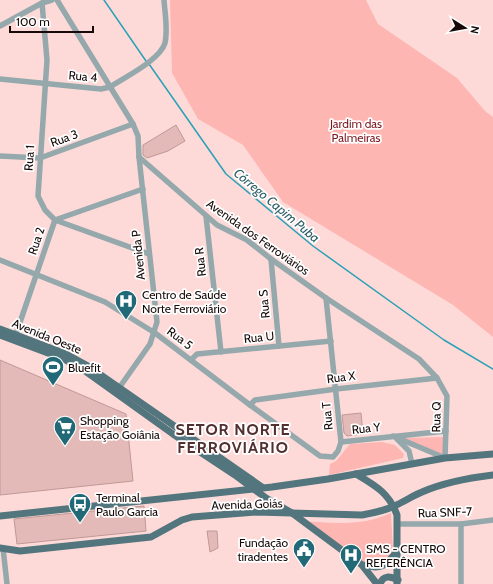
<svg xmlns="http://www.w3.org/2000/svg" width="493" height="584" viewBox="0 0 493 584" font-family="Cabin,sans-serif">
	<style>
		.green { fill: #feb6b2 }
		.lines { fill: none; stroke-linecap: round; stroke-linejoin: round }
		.stream { stroke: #2aa1b6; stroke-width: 1.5 }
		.building { fill: #e3bab7; stroke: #c09896 }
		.minor { stroke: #95a8ac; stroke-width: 5.5 }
		.major { stroke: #53757d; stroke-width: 7 }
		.labels { text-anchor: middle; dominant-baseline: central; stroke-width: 3.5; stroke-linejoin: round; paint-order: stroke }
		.street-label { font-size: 12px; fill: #160908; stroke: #fff }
		.park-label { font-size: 12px; fill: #7d1921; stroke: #fff }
		.poi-label { font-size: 12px; fill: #160908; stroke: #fff; text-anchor: start }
		.water-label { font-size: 13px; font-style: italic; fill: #2e5e67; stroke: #fff }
		.district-label { font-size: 16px; font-weight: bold; letter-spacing: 1px; fill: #51302f; stroke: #fff }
	</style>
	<rect width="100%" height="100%" fill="#fddad8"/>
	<g class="green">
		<polygon points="170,0 366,0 378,24 457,78 485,111 493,117 493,337 453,305 283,202 243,145 198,119 172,73"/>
		<polygon points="445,437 444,455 403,438"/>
		<polygon points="382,442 395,445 404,454 403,458 329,475 330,464 336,461 350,444"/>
		<path d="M391 513 393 551 383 563 367 565 306 522C317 521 327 523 338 523 358 523 373 521 391 513Z"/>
	</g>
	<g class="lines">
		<g class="stream">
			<polyline points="104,0 146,61"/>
			<polyline points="149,64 226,174 313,246 444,340 493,369"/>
		</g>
	</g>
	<g class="building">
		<polygon points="176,125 185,141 168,151 147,158 143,155 143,145"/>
		<polygon points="0,360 126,414 133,481 0,495"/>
		<polygon points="361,413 363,434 347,436 344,433 342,415"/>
		<polygon points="144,506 146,531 17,544 14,519"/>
		<polygon points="207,531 217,531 218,548 210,552"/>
	</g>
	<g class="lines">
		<g class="minor">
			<polyline points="57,0 133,124 138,136 139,157 157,322 150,344 119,388"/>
			<polyline points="42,3 47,60 38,196 45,210 55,220 149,254"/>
			<polyline points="0,26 42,3 52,0"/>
			<path d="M0 79 101 89 110 87C125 77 160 60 165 43 168 30 165 14 164 0"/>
			<polyline points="0,156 40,158 133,124"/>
			<polyline points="139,157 217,225 247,240 271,259 326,298 419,359 437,378 447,396 445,458 393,436"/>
			<polyline points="206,216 221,352"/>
			<polyline points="271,259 279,346"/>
			<polyline points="0,260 105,302 155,333 250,405 320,456 333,457 338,451 341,442 326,298"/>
			<polyline points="16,334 55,220 143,189"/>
			<polyline points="191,360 197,354 331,341"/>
			<polyline points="250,405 255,400 336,389 437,378"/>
			<polyline points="397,439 409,451 412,464"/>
			<polyline points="341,442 446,431"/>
			<polyline points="397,524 461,524 493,520"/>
			<polyline points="3,548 7,584"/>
			<polyline points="461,584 461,524"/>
		</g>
		<g class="major">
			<polyline points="0,329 66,354 88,366 262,487"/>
			<polyline points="0,335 64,359 85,371 173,434 235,475 266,498 292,513 362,565 377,584"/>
			<path d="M356 474C376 486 389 493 397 515V584"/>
			<polyline points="0,516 272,487 328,479 445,458 493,454"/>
			<path d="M0 548 20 551 151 537 182 520 192 517 256 512 362 515C373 513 384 511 394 506 404 502 412 496 422 492 445 482 468 478 493 475"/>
			<path d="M363 565C381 570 386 566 397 551"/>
			<path d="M380 584C383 575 390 576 398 580"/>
		</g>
	</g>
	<defs>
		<g id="hospital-pin" transform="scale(1.15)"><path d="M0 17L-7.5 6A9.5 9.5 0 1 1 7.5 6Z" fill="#216976" stroke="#fff"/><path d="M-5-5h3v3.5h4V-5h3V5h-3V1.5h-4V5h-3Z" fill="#fff"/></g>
		<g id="stadium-pin" transform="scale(1.15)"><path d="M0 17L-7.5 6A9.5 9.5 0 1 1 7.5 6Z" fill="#216976" stroke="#fff"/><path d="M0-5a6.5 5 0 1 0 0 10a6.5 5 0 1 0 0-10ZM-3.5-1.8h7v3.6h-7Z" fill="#fff"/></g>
		<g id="supermarket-pin" transform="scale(1.15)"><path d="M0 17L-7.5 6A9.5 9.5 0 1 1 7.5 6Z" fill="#216976" stroke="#fff"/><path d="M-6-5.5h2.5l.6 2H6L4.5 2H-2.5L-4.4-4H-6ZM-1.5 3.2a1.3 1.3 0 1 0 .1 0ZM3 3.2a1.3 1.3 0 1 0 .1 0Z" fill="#fff"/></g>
		<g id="bus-pin" transform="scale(1.15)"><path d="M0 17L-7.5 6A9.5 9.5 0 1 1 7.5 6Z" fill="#216976" stroke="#fff"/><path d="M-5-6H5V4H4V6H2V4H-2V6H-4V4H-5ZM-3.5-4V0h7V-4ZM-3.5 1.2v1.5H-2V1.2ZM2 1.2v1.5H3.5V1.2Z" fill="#fff"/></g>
		<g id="civic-pin" transform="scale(1.15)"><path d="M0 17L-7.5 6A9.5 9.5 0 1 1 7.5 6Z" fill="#216976" stroke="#fff"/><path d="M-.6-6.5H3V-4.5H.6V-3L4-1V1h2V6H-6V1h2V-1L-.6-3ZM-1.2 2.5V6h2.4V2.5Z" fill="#fff"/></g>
	</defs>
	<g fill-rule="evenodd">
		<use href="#hospital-pin" x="126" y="301"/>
		<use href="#stadium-pin" x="53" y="367"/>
		<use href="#supermarket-pin" x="65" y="427"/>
		<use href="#bus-pin" x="80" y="504"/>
		<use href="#civic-pin" x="304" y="549"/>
		<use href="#hospital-pin" x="351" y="555"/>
	</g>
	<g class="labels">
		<g class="street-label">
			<text transform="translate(83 76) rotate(5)">Rua 4</text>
			<text transform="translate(64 138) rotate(-20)">Rua 3</text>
			<text transform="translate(29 158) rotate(-86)">Rua 1</text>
			<text transform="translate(258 237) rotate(35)">Avenida dos Ferroviários</text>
			<text transform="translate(36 241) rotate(-71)">Rua 2</text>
			<text transform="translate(138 255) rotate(-96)">Avenida P</text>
			<text transform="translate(200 262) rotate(-96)">Rua R</text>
			<text transform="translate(264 304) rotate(-95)">Rua S</text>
			<text transform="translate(47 336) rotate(22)">Avenida Oeste</text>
			<text transform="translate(259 337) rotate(-6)">Rua U</text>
			<text transform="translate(180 338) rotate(37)">Rua 5</text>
			<text transform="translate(341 377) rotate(-7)">Rua X</text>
			<text transform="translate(327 416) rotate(-95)">Rua T</text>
			<text transform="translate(436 417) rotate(-89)">Rua Q</text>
			<text transform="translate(366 428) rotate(-6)">Rua Y</text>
			<text transform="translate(247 504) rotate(-2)">Avenida Goiás</text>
			<text transform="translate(445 512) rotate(-2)">Rua SNF-7</text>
		</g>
		<g class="park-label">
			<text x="356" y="123">Jardim das<tspan x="356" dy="14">Palmeiras</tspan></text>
		</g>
		<g class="poi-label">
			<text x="142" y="294">Centro de Saúde<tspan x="142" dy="14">Norte Ferroviário</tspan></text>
			<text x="68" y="367">Bluefit</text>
			<text x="80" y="420">Shopping<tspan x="80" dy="14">Estação Goiânia</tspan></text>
			<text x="96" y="497">Terminal<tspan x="96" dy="14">Paulo Garcia</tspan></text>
			<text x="288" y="542" text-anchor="end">Fundação<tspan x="288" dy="14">tiradentes</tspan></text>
			<text x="366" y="548">SMS - CENTRO<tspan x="366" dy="14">REFERÊNCIA</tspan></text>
		</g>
		<g class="water-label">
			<text transform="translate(277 205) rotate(40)">Córrego Capim Puba</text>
		</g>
		<g class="district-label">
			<text x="233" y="429">SETOR NORTE<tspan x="233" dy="18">FERROVIÁRIO</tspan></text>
		</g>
	</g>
	<g transform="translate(465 28) rotate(101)" stroke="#ffffff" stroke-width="3" paint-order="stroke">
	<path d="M0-3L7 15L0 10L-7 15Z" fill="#160908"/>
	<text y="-6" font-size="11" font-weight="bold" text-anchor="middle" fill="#160908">N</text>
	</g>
	<path d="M10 26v6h83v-6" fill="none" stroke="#160908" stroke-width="2"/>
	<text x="16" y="26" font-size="12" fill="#160908" stroke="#ffffff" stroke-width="3" paint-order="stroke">100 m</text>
</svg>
